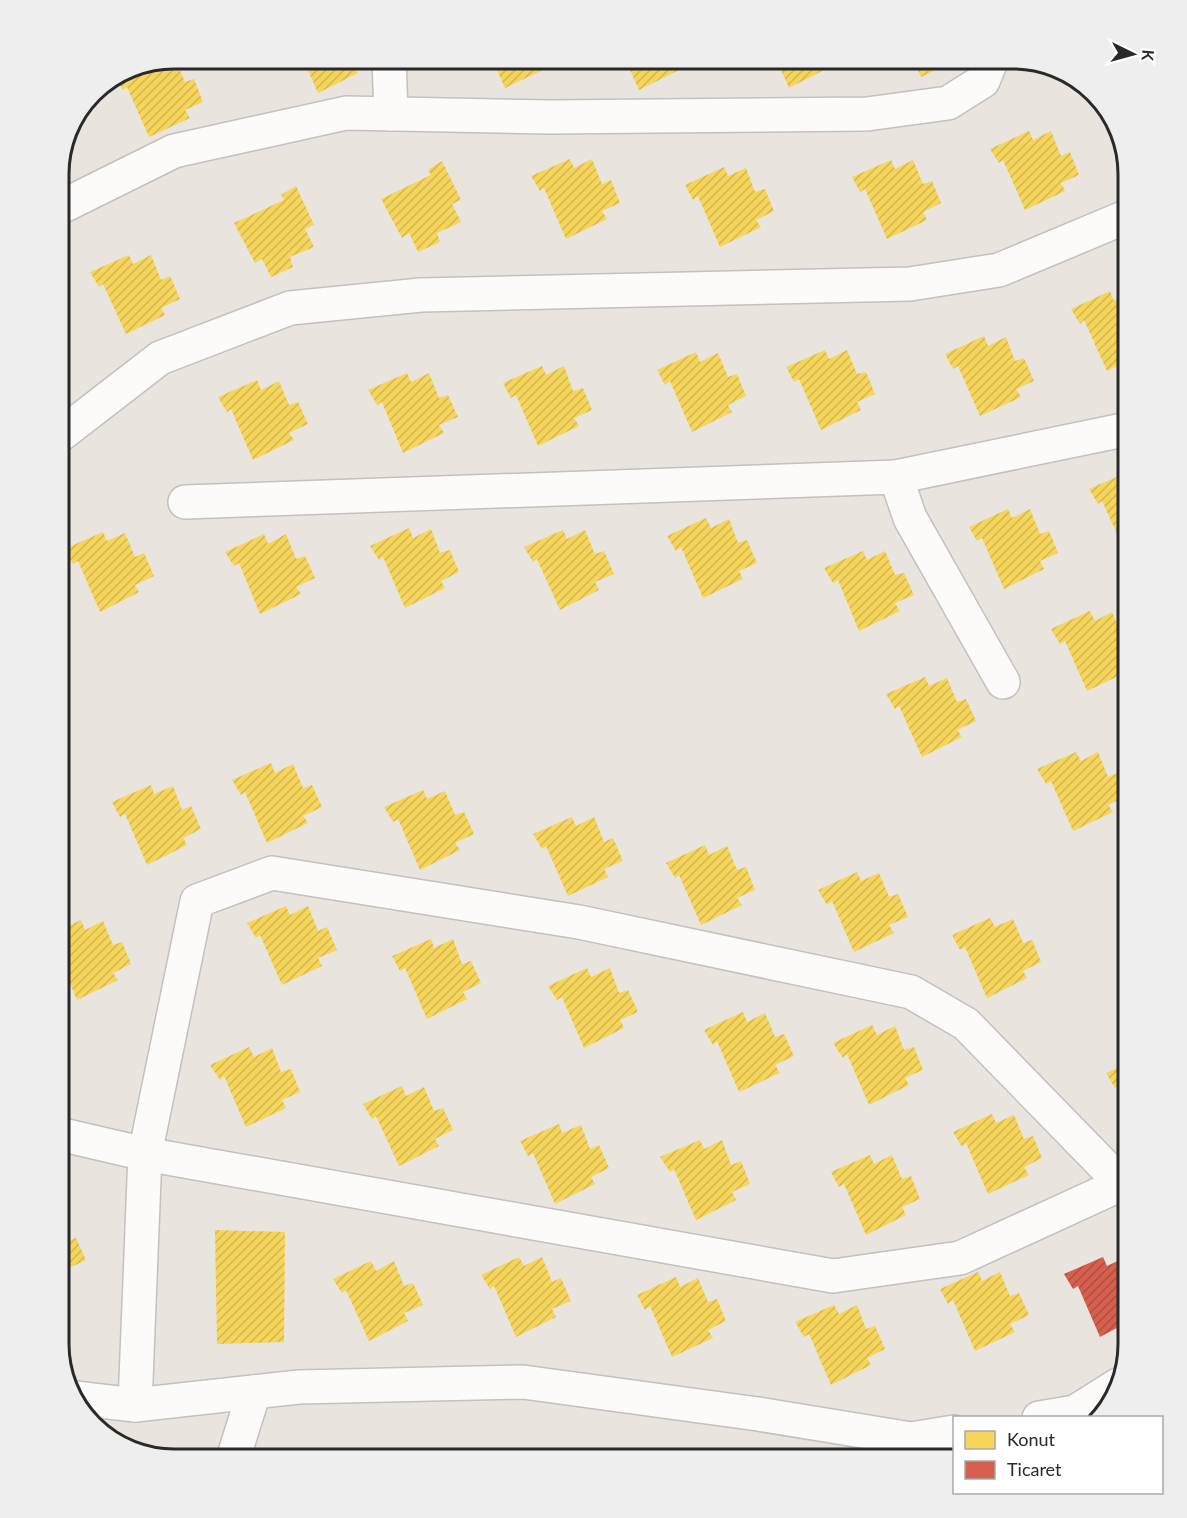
<svg xmlns="http://www.w3.org/2000/svg" width="1187" height="1518" viewBox="0 0 1187 1518" font-family="Lato,sans-serif">
	<style>
		.homes { fill: url(#homes-hatch) }
		.shops { fill: url(#shops-hatch) }
		.lines { fill: none; stroke-linecap: round; stroke-linejoin: round }
		.minor-casing { stroke: #c2c0c0; stroke-width: 36 }
		.minor { stroke: #fcfbfa; stroke-width: 33 }
		.rim { fill: none; stroke: #292929; stroke-width: 3 }
	</style>
	<defs>
		<pattern id="homes-hatch" width="6" height="6" patternUnits="userSpaceOnUse" patternTransform="scale(1.5)"><rect width="6" height="6" fill="#f6d55c"/><path d="M-1 1l2-2M0 6l6-6M5 7l2-2" fill="none" stroke="#d3b750"/></pattern>
		<pattern id="shops-hatch" width="6" height="6" patternUnits="userSpaceOnUse" patternTransform="scale(1.5)"><rect width="6" height="6" fill="#d6604d"/><path d="M-1 1l2-2M0 6l6-6M5 7l2-2" fill="none" stroke="#ae4f40"/></pattern>
	</defs>
	<rect width="100%" height="100%" fill="#e9e4de"/>
	<g class="homes">
		<polygon points="175,59 185,82 194,79 203,102 185,110 190,118 149,137 127,87 123,90 117,80 156,65 157,67"/>
		<polygon points="303,59 368,59 354,65 358,73 318,93"/>
		<polygon points="492,59 547,59 541,61 545,69 505,88"/>
		<polygon points="625,59 684,59 675,63 679,70 639,90"/>
		<polygon points="776,59 828,59 824,60 828,68 789,88"/>
		<polygon points="913,59 959,59 921,77"/>
		<polygon points="1029,131 1033,140 1051,131 1061,156 1070,152 1079,175 1061,183 1065,191 1025,210 1003,160 999,163 990,149"/>
		<polygon points="570,159 574,168 592,159 602,184 611,180 620,203 602,211 607,219 566,239 544,188 540,191 531,176"/>
		<polygon points="891,160 895,169 913,160 923,184 932,181 941,203 923,212 927,220 887,239 865,189 860,192 852,177"/>
		<polygon points="442,161 461,200 452,204 461,222 437,233 440,242 418,252 409,233 402,238 381,199 431,175 428,170"/>
		<polygon points="724,167 728,176 746,168 755,192 765,189 774,211 756,220 761,227 720,247 698,196 693,200 685,185"/>
		<polygon points="296,186 314,225 305,229 314,247 290,257 293,267 271,277 262,259 255,263 234,223 284,200 281,195"/>
		<polygon points="129,255 133,264 151,255 161,280 170,276 180,299 161,308 165,315 126,334 103,284 99,287 90,272"/>
		<polygon points="1110,291 1114,301 1128,293 1128,360 1107,371 1084,320 1080,324 1071,309"/>
		<polygon points="984,336 988,346 1006,337 1015,361 1024,358 1034,381 1016,389 1021,397 980,416 958,366 953,369 945,354"/>
		<polygon points="825,350 829,359 847,350 857,374 866,372 875,394 857,402 861,410 821,430 799,379 794,382 786,367"/>
		<polygon points="696,352 700,362 718,353 728,377 737,374 746,396 728,405 732,412 692,432 670,381 665,385 657,370"/>
		<polygon points="542,366 546,375 564,366 573,391 583,388 592,410 574,418 579,426 538,446 516,395 511,398 503,383"/>
		<polygon points="407,373 411,382 429,373 439,398 448,395 458,417 439,425 444,433 403,453 382,402 377,405 368,390"/>
		<polygon points="257,380 261,390 279,381 289,405 298,402 308,424 289,433 294,440 253,460 231,409 227,412 218,397"/>
		<polygon points="1128,472 1128,550 1125,551 1102,501 1098,504 1089,489"/>
		<polygon points="1008,509 1012,518 1030,509 1040,534 1049,531 1058,553 1040,561 1044,569 1004,589 982,538 977,541 969,527"/>
		<polygon points="706,518 711,528 729,519 738,543 747,540 757,563 739,571 743,579 703,598 681,547 676,551 667,536"/>
		<polygon points="409,528 413,538 431,529 440,553 450,550 459,572 441,581 445,588 405,608 383,557 379,560 370,546"/>
		<polygon points="563,530 567,539 585,530 595,554 604,551 614,574 595,582 599,590 560,610 537,559 533,562 524,547"/>
		<polygon points="103,532 107,541 125,533 135,557 144,553 154,576 135,585 139,592 100,612 78,561 73,564 64,549"/>
		<polygon points="264,534 268,544 286,534 296,559 305,556 315,578 296,587 301,594 260,614 239,563 234,566 225,552"/>
		<polygon points="863,551 867,560 885,551 895,575 904,573 914,595 895,603 900,611 859,631 838,580 833,583 824,568"/>
		<polygon points="1090,611 1095,621 1112,612 1122,636 1128,634 1128,661 1122,664 1127,672 1087,691 1065,641 1060,644 1051,629"/>
		<polygon points="925,677 929,686 947,678 957,702 966,699 976,721 957,730 962,737 922,757 899,706 895,709 886,694"/>
		<polygon points="1076,752 1081,761 1098,752 1108,777 1118,773 1127,796 1108,805 1113,812 1073,831 1051,781 1046,784 1037,769"/>
		<polygon points="271,763 275,773 293,764 303,788 312,785 322,807 303,816 308,823 267,843 245,792 241,795 232,780"/>
		<polygon points="151,785 154,794 173,786 182,810 191,806 201,829 183,838 187,845 147,865 125,814 120,817 112,802"/>
		<polygon points="423,790 427,799 445,791 455,815 464,812 474,834 455,843 460,850 420,870 398,819 393,822 384,807"/>
		<polygon points="572,817 576,826 594,817 604,842 613,838 623,861 604,869 608,877 568,896 546,846 542,849 533,834"/>
		<polygon points="705,845 709,855 727,846 737,870 746,867 755,890 737,898 742,905 701,925 679,875 675,878 666,863"/>
		<polygon points="857,872 861,881 879,873 889,897 898,894 908,917 889,925 894,933 854,952 832,901 827,905 818,890"/>
		<polygon points="286,906 290,915 308,906 318,931 327,927 337,950 318,958 322,966 282,985 260,935 256,938 247,923"/>
		<polygon points="990,918 995,927 1013,919 1023,943 1032,940 1041,962 1023,971 1027,978 987,998 965,947 960,950 952,935"/>
		<polygon points="81,920 85,930 103,921 113,945 122,942 131,964 113,973 118,980 77,1000 59,957 59,930"/>
		<polygon points="431,939 434,948 453,939 462,964 471,961 481,983 463,992 467,999 427,1019 405,968 400,971 392,956"/>
		<polygon points="587,968 591,977 610,968 619,993 628,990 638,1012 620,1020 624,1028 584,1048 562,997 557,1000 548,986"/>
		<polygon points="743,1012 747,1022 765,1013 775,1037 784,1034 794,1056 775,1065 780,1073 739,1092 717,1041 713,1045 704,1030"/>
		<polygon points="872,1025 877,1035 895,1026 904,1050 914,1047 923,1070 905,1078 909,1085 869,1105 847,1054 843,1058 833,1043"/>
		<polygon points="249,1047 254,1057 272,1048 281,1072 291,1069 300,1092 282,1100 286,1108 246,1127 224,1076 220,1080 210,1065"/>
		<polygon points="1128,1063 1128,1107 1119,1085 1115,1088 1106,1073"/>
		<polygon points="402,1086 406,1096 424,1087 434,1111 443,1108 453,1130 435,1139 439,1146 399,1166 376,1116 372,1119 363,1104"/>
		<polygon points="992,1114 996,1123 1014,1115 1024,1139 1033,1136 1042,1158 1024,1167 1029,1175 988,1194 966,1143 962,1147 953,1132"/>
		<polygon points="559,1124 562,1133 581,1125 590,1149 599,1145 609,1168 591,1177 595,1184 555,1204 533,1153 528,1156 520,1141"/>
		<polygon points="700,1140 704,1149 722,1140 731,1165 741,1161 750,1184 732,1192 736,1200 696,1220 674,1169 670,1172 660,1157"/>
		<polygon points="870,1155 874,1164 892,1155 902,1179 911,1176 920,1199 902,1207 906,1215 866,1235 844,1184 839,1187 831,1172"/>
		<polygon points="59,1221 67,1241 76,1238 86,1260 67,1269 71,1276 59,1282"/>
		<polygon points="215,1230 285,1232 284,1342 217,1344"/>
		<polygon points="519,1257 524,1266 542,1257 552,1282 561,1278 571,1301 552,1309 556,1317 516,1337 494,1286 490,1289 481,1275"/>
		<polygon points="371,1261 376,1271 394,1261 404,1286 413,1283 423,1305 404,1313 408,1321 369,1341 346,1290 342,1293 333,1279"/>
		<polygon points="978,1272 982,1281 1000,1272 1010,1296 1019,1293 1029,1315 1010,1324 1015,1332 975,1351 953,1300 948,1304 940,1289"/>
		<polygon points="676,1277 680,1287 698,1278 708,1302 717,1299 726,1321 708,1330 713,1338 672,1357 650,1306 645,1310 637,1295"/>
		<polygon points="834,1305 839,1314 857,1305 866,1329 875,1326 885,1349 867,1358 871,1365 831,1385 809,1334 804,1337 795,1322"/>
	</g>
	<polygon class="shops" points="1103,1257 1107,1266 1126,1257 1128,1264 1128,1322 1100,1337 1078,1286 1073,1289 1064,1274"/>
	<g class="lines">
		<g class="minor-casing">
			<g id="minor">
				<polyline points="389,59 391,114"/>
				<polyline points="59,208 174,151 346,113 551,117 867,114 948,103 983,81 992,59"/>
				<polyline points="59,436 160,358 290,308 421,295 910,284 999,270 1128,216"/>
				<polyline points="185,502 896,477"/>
				<polyline points="1003,682 910,518 896,477 1128,429"/>
				<polyline points="59,1134 145,1154 833,1276 960,1258 1128,1181"/>
				<polyline points="75,1398 135,1405 299,1387 523,1382 758,1414 911,1439 954,1432"/>
				<polyline points="135,1405 145,1154 197,901 272,873 579,922 911,992 966,1024 1122,1184"/>
				<polyline points="1039,1418 1075,1412 1118,1385"/>
				<polyline points="233,1459 254,1392"/>
			</g>
		</g>
		<use href="#minor" class="minor"/>
	</g>
	<path d="M0 0H1187V1518H0ZM174 69H1013A105 105 0 0 1 1118 174V1344A105 105 0 0 1 1013 1449H174A105 105 0 0 1 69 1344V174A105 105 0 0 1 174 69Z" fill="#eee" fill-rule="evenodd"/>
	<path class="rim" d="M174 69H1013A105 105 0 0 1 1118 174V1344A105 105 0 0 1 1013 1449H174A105 105 0 0 1 69 1344V174A105 105 0 0 1 174 69Z"/>
	<rect x="953" y="1416" width="210" height="78" fill="#ffffff" stroke="#a9a9a9" stroke-width="1.5"/>
	<rect x="965" y="1431" width="30" height="18" fill="#f6d55c" stroke="#a9a9a9" stroke-width="1.5"/>
	<text x="1007" y="1446" font-size="18" fill="#292929">Konut</text>
	<rect x="965" y="1461" width="30" height="18" fill="#d6604d" stroke="#a9a9a9" stroke-width="1.5"/>
	<text x="1007" y="1476" font-size="18" fill="#292929">Ticaret</text>
	<g transform="translate(1133 54) rotate(95)" stroke="#ffffff" stroke-width="4.5" paint-order="stroke">
	<path d="M0-4.5L10 22L0 15L-10 22Z" fill="#292929"/>
	<text y="-9" font-size="16" font-weight="bold" text-anchor="middle" fill="#292929">K</text>
	</g>
</svg>
